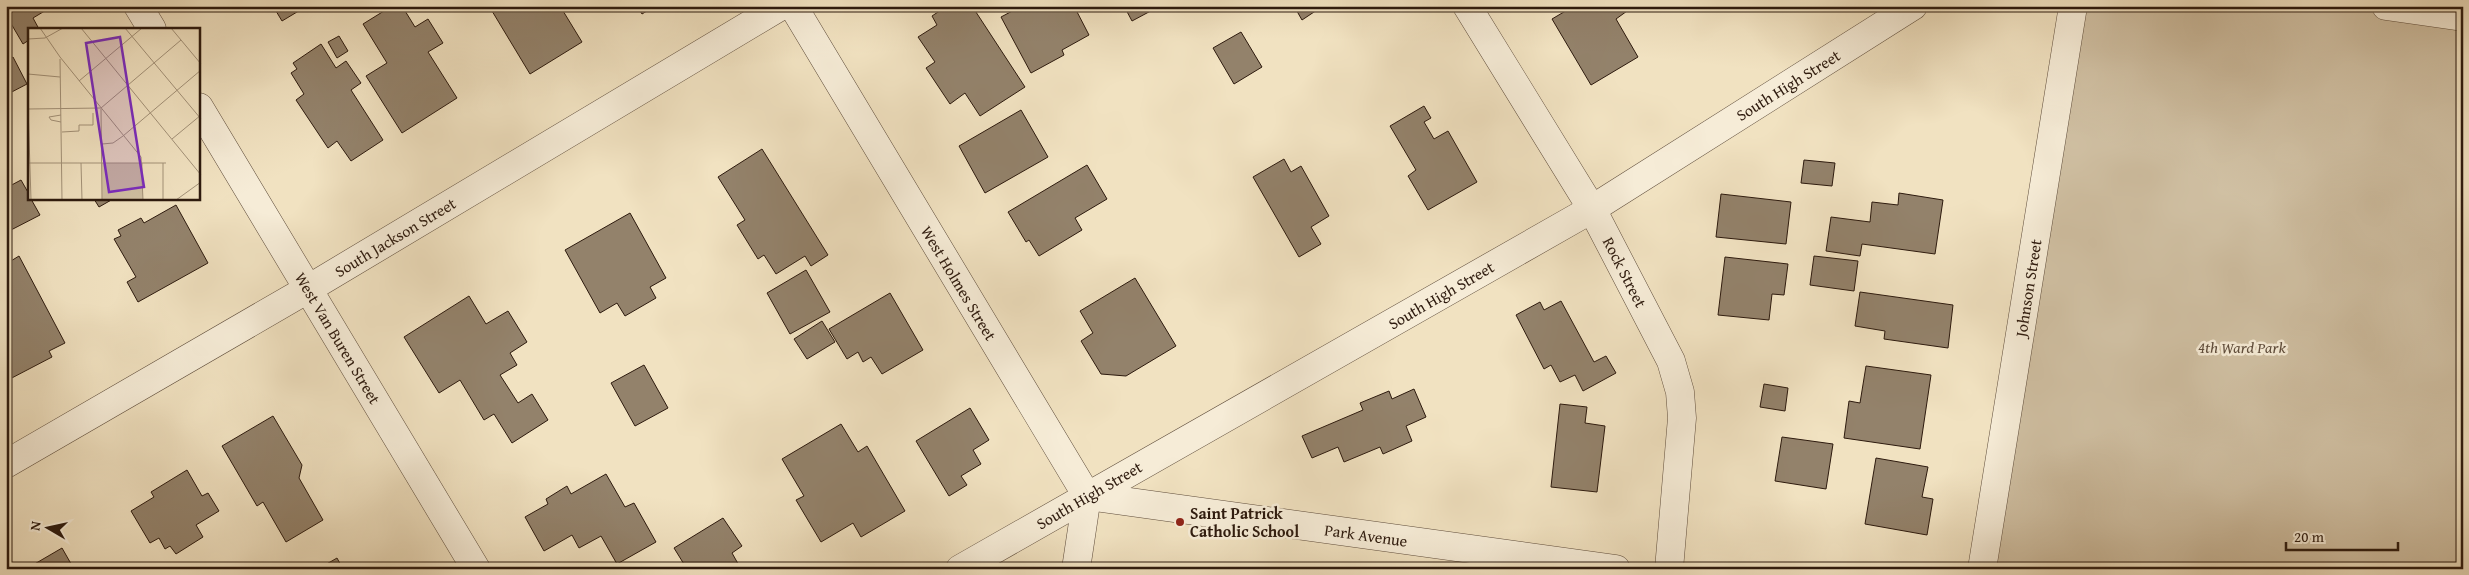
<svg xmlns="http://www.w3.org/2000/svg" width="2469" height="575" viewBox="0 0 2469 575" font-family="'Gentium Book Plus',serif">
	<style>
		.green { fill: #d0c0a3; stroke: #7e6d58 }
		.building { fill: #93826b; stroke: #2d1a0e }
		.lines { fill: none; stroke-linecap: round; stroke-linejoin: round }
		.minor-casing { stroke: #5e4c3b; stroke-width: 29 }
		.tertiary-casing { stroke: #5e4c3b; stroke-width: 29 }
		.minor { stroke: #f6ecd7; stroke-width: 28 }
		.tertiary { stroke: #f6ecd7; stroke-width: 28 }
		.poi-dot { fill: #8f2418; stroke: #f6ecd7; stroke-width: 2 }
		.labels { text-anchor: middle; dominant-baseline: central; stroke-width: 5; stroke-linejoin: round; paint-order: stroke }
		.street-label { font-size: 16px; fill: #2d1a0e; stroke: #f6ecd7 }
		.park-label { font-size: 16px; font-style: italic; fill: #5e4c3b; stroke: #f6ecd7 }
		.poi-label { font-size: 16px; font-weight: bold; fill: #2d1a0e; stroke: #f6ecd7; text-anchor: start }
		.inset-road { fill: none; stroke: #a39279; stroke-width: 1 }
		.view { fill: #7b2cbf; fill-opacity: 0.15; stroke: #7b2cbf; stroke-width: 2.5 }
		.inset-edge { fill: none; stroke: #2d1a0e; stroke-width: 2.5 }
	</style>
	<rect width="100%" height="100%" fill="#f1e2c1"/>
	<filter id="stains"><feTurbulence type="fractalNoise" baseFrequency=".004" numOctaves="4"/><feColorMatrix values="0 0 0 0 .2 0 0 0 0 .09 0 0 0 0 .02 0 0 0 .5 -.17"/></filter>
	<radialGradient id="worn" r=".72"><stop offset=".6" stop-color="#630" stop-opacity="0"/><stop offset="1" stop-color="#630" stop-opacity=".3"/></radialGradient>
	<polygon class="green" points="2073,6 2386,6 2463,17 2463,569 1982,569"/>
	<g class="building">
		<polygon points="6,6 53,6 33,18 39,29 29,29 29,40 23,44 6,15"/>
		<polygon points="273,6 307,6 282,21"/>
		<polygon points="392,6 402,6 415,27 428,19 443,43 428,52 457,98 402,133 366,76 387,63 363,24"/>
		<polygon points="489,6 560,6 582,42 530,74"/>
		<polygon points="637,6 655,6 642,14"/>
		<polygon points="947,6 956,6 959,11 966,6 972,6 1025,87 980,116 965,93 950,104 926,68 935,62 918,37 937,25 932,16"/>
		<polygon points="1017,6 1060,6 1063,11 1074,6 1089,35 1062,50 1064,55 1031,73 1001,17 1018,8"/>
		<polygon points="1124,6 1160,6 1132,21"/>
		<polygon points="1294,6 1323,6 1302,20"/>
		<polygon points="1574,6 1634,6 1616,19 1638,57 1591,85 1552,19"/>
		<polygon points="1241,32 1262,67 1234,84 1213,48"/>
		<polygon points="339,36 348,51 337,58 328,42"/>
		<polygon points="321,44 336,68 346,61 361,83 351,90 383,140 351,161 337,141 328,148 296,100 304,94 291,73 297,69 293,63"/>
		<polygon points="13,57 27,84 6,95 6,61"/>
		<polygon points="1424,106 1431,118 1424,122 1434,139 1448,131 1477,182 1428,210 1408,176 1416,170 1390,126"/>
		<polygon points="1021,110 1048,157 985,193 959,146"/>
		<polygon points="762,149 828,255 811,266 805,256 776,274 764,255 758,259 737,225 745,220 718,177"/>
		<polygon points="1284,159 1291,172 1301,166 1329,216 1311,227 1321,244 1299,257 1253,177"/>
		<polygon points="1804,160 1835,163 1832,186 1801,183"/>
		<polygon points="1087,165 1107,199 1075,218 1082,230 1039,256 1029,240 1026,242 1008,212"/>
		<polygon points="21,180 29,194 29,199 31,199 40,215 9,231 6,225 6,188"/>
		<polygon points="1899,193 1943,200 1935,254 1862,244 1860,256 1826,251 1831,217 1870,222 1872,202 1898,205"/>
		<polygon points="1721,194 1791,202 1786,244 1716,237"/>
		<polygon points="94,199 113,199 99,207"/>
		<polygon points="176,205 208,263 138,302 127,282 136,277 114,239 121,236 118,230 141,218 144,223"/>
		<polygon points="630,213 666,278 650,287 656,298 625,316 617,303 600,313 565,250"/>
		<polygon points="19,256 65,343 49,351 52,357 6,381 6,264"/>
		<polygon points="1814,256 1858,261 1854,291 1810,285"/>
		<polygon points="1725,257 1788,264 1784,295 1772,294 1769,320 1718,315"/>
		<polygon points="806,270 830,312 790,334 767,293"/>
		<polygon points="1135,278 1176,346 1126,376 1101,374 1081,341 1093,333 1080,311"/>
		<polygon points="1860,292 1953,305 1948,348 1884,339 1885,331 1855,326"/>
		<polygon points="890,293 923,350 882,374 871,357 863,362 858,352 847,359 829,329"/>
		<polygon points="469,296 486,324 508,311 527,342 510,353 517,365 500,375 518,403 532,394 548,420 512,443 494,414 484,420 460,380 439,393 404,337"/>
		<polygon points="1561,301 1594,362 1606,356 1616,373 1583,391 1575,375 1560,382 1551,365 1544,369 1516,315 1540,302 1544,310"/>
		<polygon points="822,321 835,342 807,359 794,339"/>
		<polygon points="644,365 668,408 635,426 611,383"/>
		<polygon points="1866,366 1931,375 1920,449 1844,438 1849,401 1860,403"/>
		<polygon points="1764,384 1788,388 1785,411 1760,407"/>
		<polygon points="1414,389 1426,417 1406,426 1412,441 1383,454 1380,447 1344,462 1338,447 1312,458 1302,436 1363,410 1360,403 1389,391 1392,399"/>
		<polygon points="1560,404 1587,407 1585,423 1605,426 1597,492 1551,487"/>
		<polygon points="970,408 989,440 973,450 981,464 961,476 967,485 949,496 916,441"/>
		<polygon points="273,416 302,465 299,478 323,520 286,542 263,502 257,506 222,446"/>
		<polygon points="841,424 858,452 867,446 905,511 861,537 853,523 821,542 796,500 804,496 782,459"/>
		<polygon points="1782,437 1833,444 1826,489 1775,481"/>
		<polygon points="1876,458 1928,467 1922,497 1933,499 1927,535 1865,524"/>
		<polygon points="187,470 202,496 208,493 219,511 196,525 203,537 176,554 170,546 165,549 159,538 150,543 131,511 154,497 151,492"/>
		<polygon points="606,474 625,507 634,503 656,542 617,564 601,536 579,548 572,535 544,551 525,517 548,504 546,499 567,486 571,494"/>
		<polygon points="723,518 742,546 732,553 741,569 687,569 674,548"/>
		<polygon points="62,548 74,569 26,569"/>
		<polygon points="337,558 343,569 318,569"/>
	</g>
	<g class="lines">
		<g class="minor-casing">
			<g id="minor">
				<polyline points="138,6 152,29"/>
				<polyline points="793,6 1087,496 1076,569"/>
				<polyline points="1467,6 1592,209 1671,361 1680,392 1682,418 1669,569"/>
				<polyline points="2386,6 2463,17"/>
				<polyline points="199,107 476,569"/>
				<polyline points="1087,496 1616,569"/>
				<polyline points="960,569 1592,209 1913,6"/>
				<polyline points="1982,569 2073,6"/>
			</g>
		</g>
		<g class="tertiary-casing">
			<polyline id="tertiary" points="6,464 308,289 781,6"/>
		</g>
		<use href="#minor" class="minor"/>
		<use href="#tertiary" class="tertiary"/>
	</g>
	<circle class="poi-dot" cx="1180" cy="522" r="5"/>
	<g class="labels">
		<g class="street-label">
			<text transform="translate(1788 85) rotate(-32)">South High Street</text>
			<text transform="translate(395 237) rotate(-31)">South Jackson Street</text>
			<text transform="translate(1625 272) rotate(63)">Rock Street</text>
			<text transform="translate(959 283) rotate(59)">West Holmes Street</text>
			<text transform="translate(2028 288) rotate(-81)">Johnson Street</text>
			<text transform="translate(1441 295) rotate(-30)">South High Street</text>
			<text transform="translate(338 338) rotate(59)">West Van Buren Street</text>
			<text transform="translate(1089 495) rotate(-30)">South High Street</text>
			<text transform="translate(1366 535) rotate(8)">Park Avenue</text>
		</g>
		<g class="park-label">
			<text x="2242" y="347">4th Ward Park</text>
		</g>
		<g class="poi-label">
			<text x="1190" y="513">Saint Patrick<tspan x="1190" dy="18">Catholic School</tspan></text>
		</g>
	</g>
	<g transform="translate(28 28)">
		<rect width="172" height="172" fill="#f1e2c1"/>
		<path d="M74 135H115V172H74Z" fill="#d0c0a3"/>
		<path class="inset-road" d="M12 0 32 29 113 129 115 172M53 0 173 147M97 0 173 91M143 0 173 36M0 11 17 10 35 0M32 31 34 172M0 46 32 49M51 53 114 0M0 78 3 172M0 81 73 80 153 12M73 81 74 172M33 87 21 89 23 92 33 94M34 104 51 103V97H65V85M144 111 173 87M74 116 85 115 95 108 173 42M0 135H138M53 135 54 172M135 135V172M84 172H110M148 172 173 154"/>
		<path class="view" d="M92 9 116 159 81 164 58 15Z"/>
		<rect width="172" height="172" class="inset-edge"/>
	</g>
	<rect width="2469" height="575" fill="none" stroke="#f1e2c1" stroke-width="25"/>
	<rect x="8" y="8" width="2454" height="560" fill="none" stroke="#2d1a0e" stroke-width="2.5"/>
	<rect x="12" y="12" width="2444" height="550" fill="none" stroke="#2d1a0e"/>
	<g transform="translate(48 528) rotate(279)" stroke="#f6ecd7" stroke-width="4" paint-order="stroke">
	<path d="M0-4L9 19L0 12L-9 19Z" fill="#2d1a0e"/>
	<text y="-8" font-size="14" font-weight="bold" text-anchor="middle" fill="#2d1a0e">N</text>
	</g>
	<path d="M2286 542v8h112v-8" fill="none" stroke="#2d1a0e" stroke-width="2.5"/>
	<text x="2294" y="542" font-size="15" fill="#2d1a0e" stroke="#f6ecd7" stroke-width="4" paint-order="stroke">20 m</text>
	<rect width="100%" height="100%" filter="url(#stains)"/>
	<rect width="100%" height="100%" fill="url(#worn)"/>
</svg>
